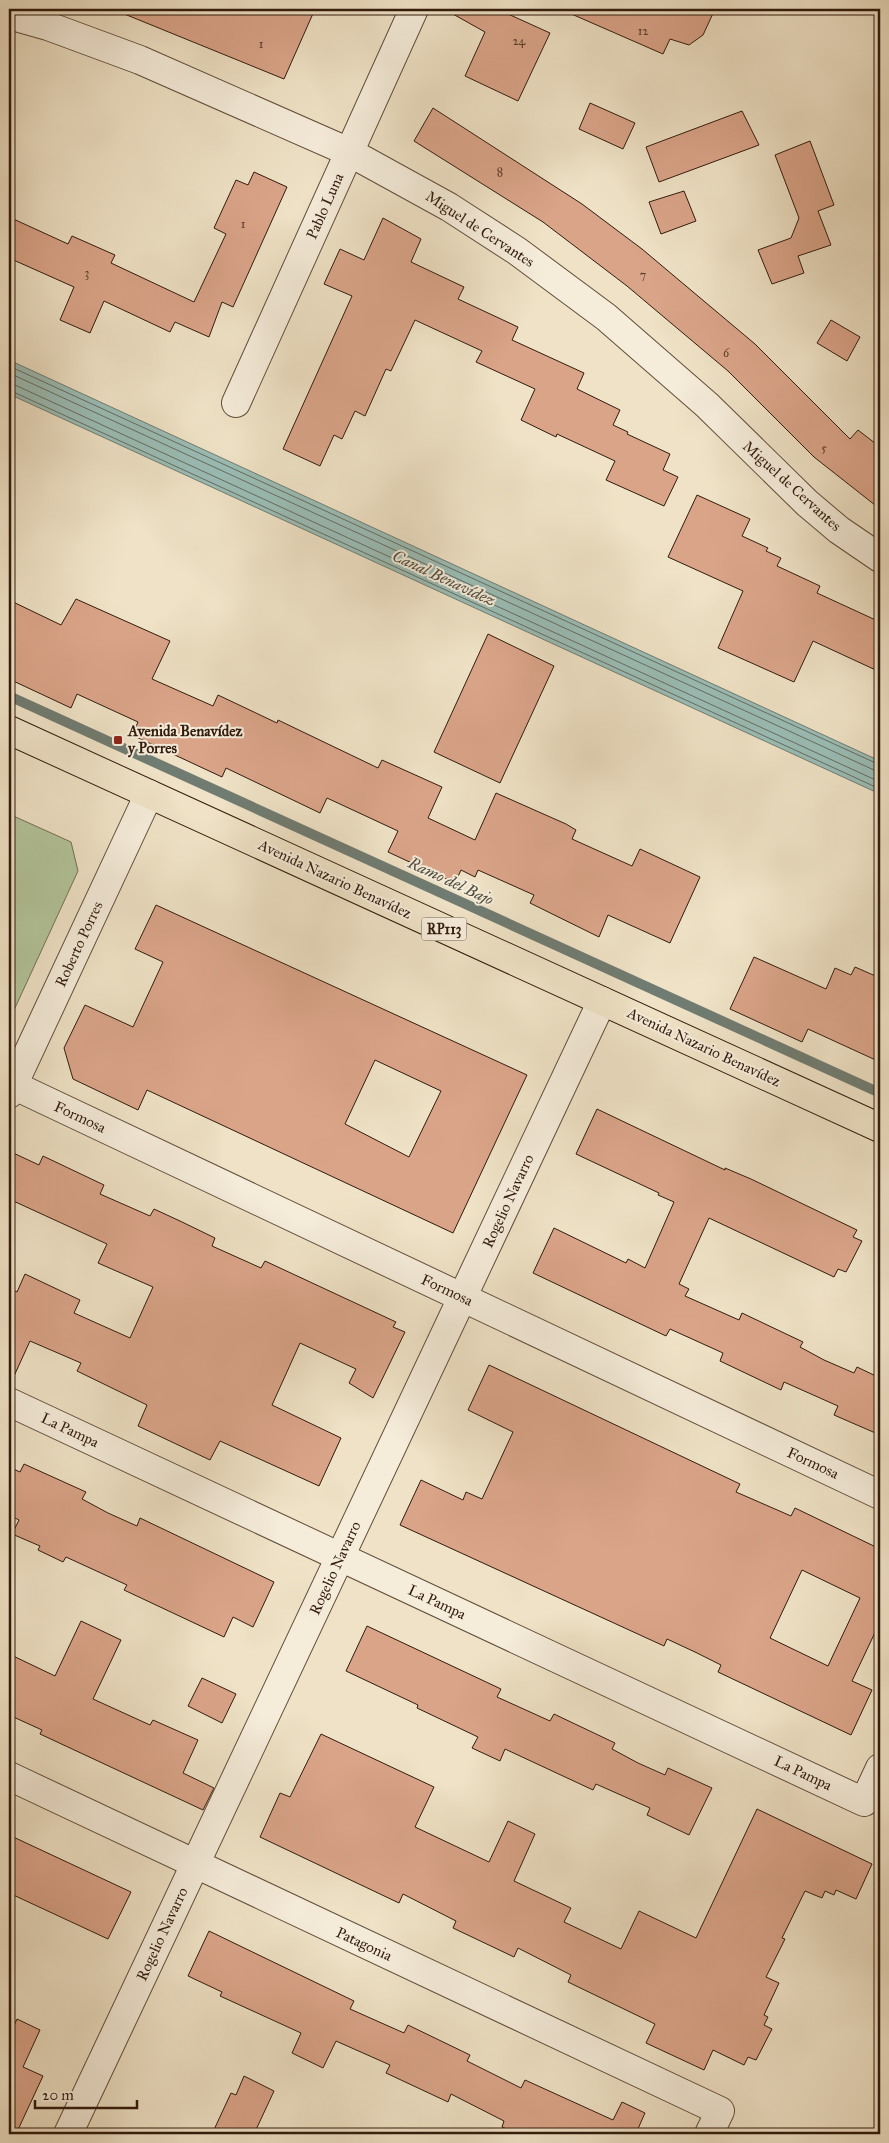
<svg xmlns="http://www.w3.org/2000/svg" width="889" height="2143" viewBox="0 0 889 2143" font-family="'IM FELL Great Primer',serif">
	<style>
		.green { fill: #b3c49a; stroke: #727053 }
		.water { fill: #9abdb6; stroke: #707c72 }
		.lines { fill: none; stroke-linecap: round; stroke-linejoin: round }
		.shore { stroke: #666c61; stroke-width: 1 }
		.stream { stroke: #707c72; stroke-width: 10 }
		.building { fill: #daa489; stroke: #311b0c; fill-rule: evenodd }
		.minor-casing { stroke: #604d3a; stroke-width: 30 }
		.primary-casing { stroke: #311b0c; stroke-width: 30 }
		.minor { stroke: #f5ecda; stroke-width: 28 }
		.primary { stroke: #efe2c6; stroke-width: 28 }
		.poi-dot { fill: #8f2418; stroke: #f5ecda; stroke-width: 2 }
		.labels { text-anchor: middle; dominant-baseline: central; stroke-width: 4; stroke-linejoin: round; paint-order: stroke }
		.number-label { font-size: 12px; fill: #5b3d2b }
		.shield { fill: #f5ecda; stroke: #6c5a4a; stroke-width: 1 }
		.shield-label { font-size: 14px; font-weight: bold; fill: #311b0c }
		.street-label { font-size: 15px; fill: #311b0c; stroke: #f5ecda }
		.poi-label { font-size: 15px; font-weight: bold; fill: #311b0c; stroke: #f5ecda; text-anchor: start }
		.water-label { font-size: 16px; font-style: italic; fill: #504c3f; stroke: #f5ecda }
	</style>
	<rect width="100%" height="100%" fill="#efe2c6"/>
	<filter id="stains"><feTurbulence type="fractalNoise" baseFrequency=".004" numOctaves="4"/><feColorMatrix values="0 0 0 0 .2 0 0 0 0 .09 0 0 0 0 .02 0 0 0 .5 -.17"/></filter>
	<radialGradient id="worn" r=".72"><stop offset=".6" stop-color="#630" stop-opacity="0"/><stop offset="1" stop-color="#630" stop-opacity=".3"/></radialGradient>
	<polygon class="green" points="9,814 71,842 78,871 9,1021"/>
	<polygon class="water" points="9,360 880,761 880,794 9,394"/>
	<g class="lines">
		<g class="shore">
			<polyline points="9,366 880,765"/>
			<polyline points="9,373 874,770 880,771"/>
			<polyline points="9,384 15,385 880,782"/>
			<polyline points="9,390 880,789"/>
		</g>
		<polyline class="stream" points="9,696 880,1093"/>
	</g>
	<g class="building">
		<polygon points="117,9 315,9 284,79 117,11"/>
		<polygon points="444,9 497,9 550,33 518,101 465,76 485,32"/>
		<polygon points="560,9 715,9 703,35 689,45 670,39 663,54"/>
		<polygon points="590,103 635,123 623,149 579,129"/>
		<polygon points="433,108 582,204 642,249 755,344 850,439 858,430 880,447 880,509 814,457 728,371 627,286 543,222 414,141"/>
		<polygon points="742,111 759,145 659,182 646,147"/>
		<polygon points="810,141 834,205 818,211 831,245 798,256 804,273 772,284 758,250 791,238 799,218 775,155"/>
		<polygon points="254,172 287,187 233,307 222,302 209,337 175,322 170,332 104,301 90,333 60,320 74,287 9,258 9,217 68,244 72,236 115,255 111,263 194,302 226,234 214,228 236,180 248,185"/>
		<polygon points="684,191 696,221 661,234 649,202"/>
		<polygon points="383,218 421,239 411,262 464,287 458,299 518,327 512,340 584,373 577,389 620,410 613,425 628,432 627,434 670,454 663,470 678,477 664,506 606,480 615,461 557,434 556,437 521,420 535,389 476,362 482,351 415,320 391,371 386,369 365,416 355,411 342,439 334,435 320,466 283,449 352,296 324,284 340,249 364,260"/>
		<polygon points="831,320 860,337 847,361 817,343"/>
		<polygon points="697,495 750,519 742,536 768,548 766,551 781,558 777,566 820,586 817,593 880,622 880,672 813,641 794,682 718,648 743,591 668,557"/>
		<polygon points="76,599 170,641 152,679 213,706 218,695 277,723 278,720 378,768 382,760 442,787 428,818 475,840 496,793 566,824 576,830 572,839 632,866 640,849 700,877 670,943 608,915 599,937 530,903 534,895 478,870 475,877 461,870 455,883 388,852 398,831 327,798 320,813 226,768 222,777 132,735 138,722 77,694 71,708 9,679 9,600 61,625"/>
		<polygon points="488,634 554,666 500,783 434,752"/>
		<path d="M156 905 527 1075 453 1233 147 1090 138 1110 73 1079 64 1048 85 1005 133 1027 163 962 135 949ZM375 1060 441 1091 409 1157 345 1124Z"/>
		<polygon points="754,957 826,989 835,968 851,975 855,967 880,978 880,1062 808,1029 802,1042 730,1009"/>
		<polygon points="597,1109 725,1170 725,1168 751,1179 857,1230 853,1237 862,1241 846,1272 838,1269 834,1277 709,1218 679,1284 689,1289 685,1296 739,1320 742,1313 803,1342 800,1347 824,1360 854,1373 857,1367 880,1378 880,1435 834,1415 838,1406 784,1382 781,1390 720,1361 723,1353 670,1329 666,1336 533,1273 554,1228 626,1263 628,1259 645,1268 674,1202 658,1195 659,1193 576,1154"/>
		<polygon points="9,1151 39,1165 43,1156 104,1185 100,1194 150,1216 154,1209 180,1221 215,1238 212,1246 261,1268 265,1261 396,1322 393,1327 405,1332 373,1398 349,1383 356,1369 300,1343 272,1405 341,1438 319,1486 220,1441 210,1460 138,1426 147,1405 77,1371 81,1363 30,1341 9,1387 9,1288 17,1292 25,1274 80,1300 74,1313 130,1338 153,1287 98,1263 107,1244 9,1199"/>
		<path d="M489 1365 740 1484 736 1492 791 1516 795 1508 880 1549V1622L852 1681 872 1690 851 1735 718 1672 721 1665 695 1652 667 1639 664 1646 400 1525 421 1480 463 1500 466 1492 482 1499 513 1432 468 1410ZM802 1570 860 1598 828 1666 770 1638Z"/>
		<polygon points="24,1464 86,1492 82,1499 108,1513 137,1526 140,1518 274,1582 253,1627 233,1617 224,1637 124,1590 127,1585 66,1557 63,1562 38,1550 40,1546 12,1534 19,1520 9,1515 9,1467 20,1472"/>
		<polygon points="81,1621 121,1640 93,1699 150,1725 153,1720 198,1740 183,1773 214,1788 203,1810 40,1734 42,1730 9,1715 9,1654 55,1676"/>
		<polygon points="367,1626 501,1689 497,1697 550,1721 554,1714 615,1743 612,1749 638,1763 665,1775 668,1768 712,1788 689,1835 647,1815 650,1808 596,1784 593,1790 505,1749 500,1761 472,1748 478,1737 417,1708 418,1705 346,1671"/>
		<polygon points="202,1678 236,1694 222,1723 188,1706"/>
		<polygon points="321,1734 434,1787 415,1827 489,1862 508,1821 535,1834 514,1881 571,1908 564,1922 621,1949 639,1911 696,1938 757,1809 872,1864 856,1899 836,1890 834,1895 825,1891 822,1898 805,1891 782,1938 785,1939 766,1977 779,1983 764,2015 768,2017 764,2025 772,2029 756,2060 748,2057 744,2065 713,2050 704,2070 646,2043 655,2024 568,1982 571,1975 518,1948 514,1957 453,1928 456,1921 403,1894 399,1903 260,1837 280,1793 290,1797"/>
		<polygon points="9,1835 131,1892 108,1939 9,1893"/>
		<polygon points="209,1931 354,2001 350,2009 404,2033 408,2025 470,2055 467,2061 521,2088 525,2080 613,2120 622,2102 645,2113 637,2131 645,2134 518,2134 502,2127 504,2121 451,2094 448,2102 386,2073 390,2065 336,2041 323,2068 292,2053 301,2033 220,1996 222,1992 188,1976"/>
		<polygon points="17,2019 40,2030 23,2067 43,2076 16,2134 9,2134 9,2036"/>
		<polygon points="244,2076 274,2091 254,2134 212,2134 231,2093 236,2095"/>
	</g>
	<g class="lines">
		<g class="minor-casing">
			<g id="minor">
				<polyline points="9,15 48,26 140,60 349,152 449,207 517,251 606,317 707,405 807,503 839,530 880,558"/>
				<polyline points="236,403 414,9"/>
				<polyline points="13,1085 880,1495"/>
				<polyline points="9,1094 149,794"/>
				<polyline points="9,1402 864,1802 880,1768"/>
				<polyline points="9,1776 720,2111 709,2134"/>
				<polyline points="68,2134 602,1001"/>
			</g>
		</g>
		<g class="primary-casing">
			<polyline id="primary" points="9,730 880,1128"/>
		</g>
		<use href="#minor" class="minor"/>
		<use href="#primary" class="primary"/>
	</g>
	<rect class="poi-dot" x="113" y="735" width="10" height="10" rx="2.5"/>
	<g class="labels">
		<g class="number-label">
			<text x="643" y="31">12</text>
			<text x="519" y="41">24</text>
			<text x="261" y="44">1</text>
			<text x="500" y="172">8</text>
			<text x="243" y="224">1</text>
			<text x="87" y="273">3</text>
			<text x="643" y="275">7</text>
			<text x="726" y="353">6</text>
			<text x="824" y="448">5</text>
		</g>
		<rect class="shield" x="421.5" y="917.5" width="45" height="23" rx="4"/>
		<g class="shield-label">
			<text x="444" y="929">RP113</text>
		</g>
		<g class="street-label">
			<text transform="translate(325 206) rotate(-66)">Pablo Luna</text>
			<text transform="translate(480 229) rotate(33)">Miguel de Cervantes</text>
			<text transform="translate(792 486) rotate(42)">Miguel de Cervantes</text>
			<text transform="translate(335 879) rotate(25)">Avenida Nazario Benavídez</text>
			<text transform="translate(79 944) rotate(-65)">Roberto Porres</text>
			<text transform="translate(704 1047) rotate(25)">Avenida Nazario Benavídez</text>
			<text transform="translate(80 1117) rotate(25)">Formosa</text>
			<text transform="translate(508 1201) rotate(-65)">Rogelio Navarro</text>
			<text transform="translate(447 1290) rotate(25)">Formosa</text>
			<text transform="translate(70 1430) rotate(25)">La Pampa</text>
			<text transform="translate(813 1463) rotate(25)">Formosa</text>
			<text transform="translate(335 1568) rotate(-65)">Rogelio Navarro</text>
			<text transform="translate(437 1602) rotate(25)">La Pampa</text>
			<text transform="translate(803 1773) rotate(25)">La Pampa</text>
			<text transform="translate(162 1934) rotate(-65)">Rogelio Navarro</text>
			<text transform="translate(364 1944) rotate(25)">Patagonia</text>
		</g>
		<g class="poi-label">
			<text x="128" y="731">Avenida Benavídez<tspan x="128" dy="17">y Porres</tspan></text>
		</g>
		<g class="water-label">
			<text transform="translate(444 578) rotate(25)">Canal Benavídez</text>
			<text transform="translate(451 881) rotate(25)">Ramo del Bajo</text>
		</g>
	</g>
	<rect width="889" height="2143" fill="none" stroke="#efe2c6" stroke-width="30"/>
	<rect x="10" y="10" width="869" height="2123" fill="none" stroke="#311b0c" stroke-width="2.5"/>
	<rect x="15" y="15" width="859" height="2113" fill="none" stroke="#311b0c"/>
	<path d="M35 2100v8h102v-8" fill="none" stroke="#311b0c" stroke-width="2.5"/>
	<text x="42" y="2100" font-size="15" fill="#311b0c" stroke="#f5ecda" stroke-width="4" paint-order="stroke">20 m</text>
	<rect width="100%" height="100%" filter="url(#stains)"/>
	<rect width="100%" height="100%" fill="url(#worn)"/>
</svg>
